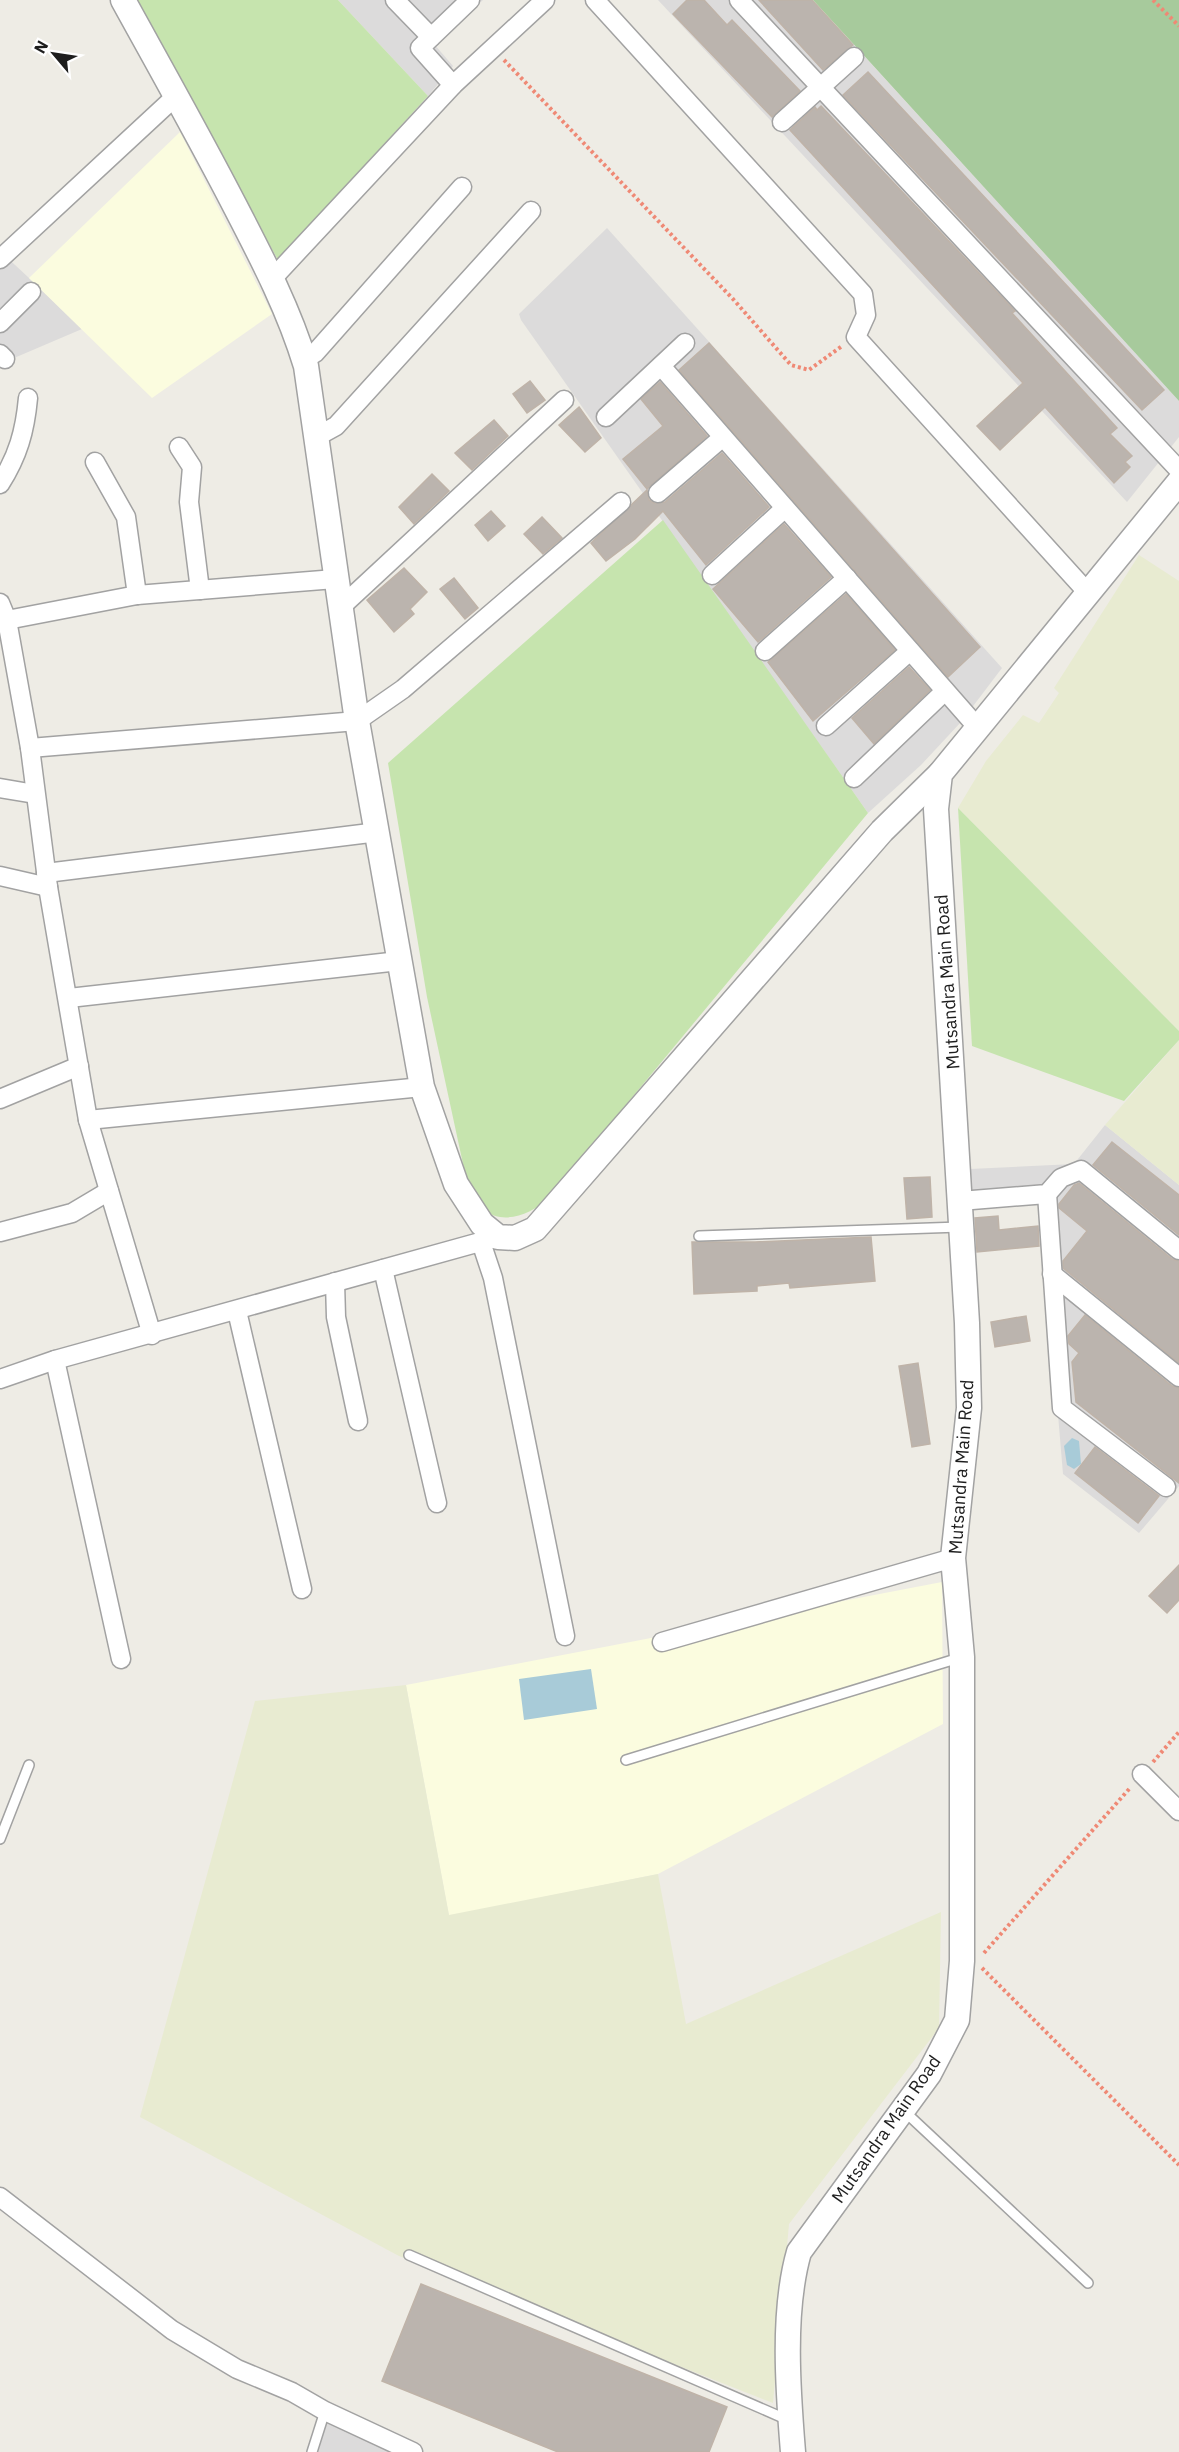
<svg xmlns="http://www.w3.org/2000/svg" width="1179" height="2452" viewBox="0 0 1179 2452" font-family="'IBM Plex Sans',sans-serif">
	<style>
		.residential { fill: #dcdbdb }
		.education { fill: #fbfcdf }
		.farmland { fill: #e8ebd1 }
		.grass { fill: #c6e4ae }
		.forest { fill: #a7ca9c }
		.water { fill: #a8cbd8 }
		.building { fill: #bbb4ae; stroke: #bfb3a8; stroke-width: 1.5 }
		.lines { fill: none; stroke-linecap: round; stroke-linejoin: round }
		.service-casing { stroke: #a2a2a2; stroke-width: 12 }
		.minor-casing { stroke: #a2a2a2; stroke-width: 21 }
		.tertiary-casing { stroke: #a2a2a2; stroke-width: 27 }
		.path { stroke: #ef8975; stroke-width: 4; stroke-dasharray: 3 3; stroke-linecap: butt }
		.service { stroke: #fff; stroke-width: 9 }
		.minor { stroke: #fff; stroke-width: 18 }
		.tertiary { stroke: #fff; stroke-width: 24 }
		.labels { text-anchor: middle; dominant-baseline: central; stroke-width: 4.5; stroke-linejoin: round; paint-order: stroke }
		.street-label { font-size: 18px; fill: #1e1e1e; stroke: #fff }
	</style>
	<rect width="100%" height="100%" fill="#eeece5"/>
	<g class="residential">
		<polygon points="338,0 483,0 434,44 453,66 428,96"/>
		<polygon points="658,0 813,0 1179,401 1179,437 1127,502"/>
		<polygon points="607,228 1002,668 961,722 921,765 868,813 521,320 519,314"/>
		<polygon points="0,251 29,278 82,329 0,364"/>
		<polygon points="1105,1125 1179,1185 1179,1486 1139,1533 1063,1474 1040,1201 970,1206 970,1169 1074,1164"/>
		<polygon points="327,2421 391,2452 318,2452"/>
	</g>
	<g class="education">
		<polygon points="180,132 272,314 152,398 29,278"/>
		<polygon points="942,1582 943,1724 658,1874 449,1916 406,1685"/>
	</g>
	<g class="farmland">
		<polygon points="1139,555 1179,581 1179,1031 958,808 986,761 1023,715 1039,723 1059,693 1054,688"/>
		<polygon points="1179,1040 1179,1185 1105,1125"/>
		<polygon points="406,1685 449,1915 658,1874 686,2024 941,1912 939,2028 789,2224 773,2403 399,2256 140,2117 255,1701"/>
	</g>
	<g class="grass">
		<polygon points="134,0 338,0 428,96 278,260"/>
		<path d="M663 520 868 813 547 1200C532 1213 503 1226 485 1210 478 1204 473 1194 468 1187L427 997 388 763Z"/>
		<polygon points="958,808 1179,1031 1179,1040 1124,1101 972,1046"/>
	</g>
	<polygon class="forest" points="813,0 1179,0 1179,401 858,49"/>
	<g class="water">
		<polygon points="1072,1438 1079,1441 1081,1464 1074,1469 1067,1465 1064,1446"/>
		<polygon points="591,1669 597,1709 524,1720 519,1679"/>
	</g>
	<g class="building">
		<polygon points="687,0 704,0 727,25 732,20 800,91 772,117 673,14"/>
		<polygon points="759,0 812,0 853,45 823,70"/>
		<polygon points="868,72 1164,390 1142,410 843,95"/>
		<polygon points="821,106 1015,311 1012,313 1117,428 1110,434 1132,456 1125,462 1130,467 1114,483 1045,407 1000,450 977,426 1023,383 790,130 815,107 817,110"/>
		<polygon points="709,343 980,647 948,677 679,370"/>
		<polygon points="530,381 545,400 527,413 513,394"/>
		<polygon points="660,382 707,436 647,489 623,459 663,426 641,399"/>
		<polygon points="579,407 601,438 585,452 559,425"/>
		<polygon points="494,420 508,436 472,470 455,453"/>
		<polygon points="722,453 769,507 706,565 663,511 635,539 606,561 591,543 647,490 649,500 654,503 665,502"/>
		<polygon points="432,474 449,491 414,524 399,507"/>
		<polygon points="491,511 505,526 488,541 475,525"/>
		<polygon points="542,517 562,538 543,554 524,534"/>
		<polygon points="784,524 831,577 758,642 713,589"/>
		<polygon points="404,568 427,592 410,609 414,614 394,632 367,600"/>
		<polygon points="454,578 478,608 465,619 440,589"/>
		<polygon points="846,594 895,650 813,721 768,662"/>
		<polygon points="909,667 930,690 874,744 852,718"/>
		<polygon points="1112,1142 1179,1195 1179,1235 1093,1165"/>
		<polygon points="930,1177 932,1217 907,1219 904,1178"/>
		<polygon points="1079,1183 1172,1259 1179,1261 1179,1363 1063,1268 1063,1261 1087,1231 1059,1208 1059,1204 1074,1185"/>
		<polygon points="998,1216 999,1230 1038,1226 1039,1246 977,1252 975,1218"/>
		<polygon points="871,1237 875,1281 790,1288 789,1283 757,1286 757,1291 694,1294 692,1242 755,1242"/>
		<polygon points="1085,1315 1172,1386 1179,1388 1179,1483 1076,1402 1072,1362 1079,1353 1069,1344 1068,1336"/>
		<polygon points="1026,1316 1030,1341 995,1347 991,1322"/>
		<polygon points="918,1363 930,1444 912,1447 899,1366"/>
		<polygon points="1095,1447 1159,1496 1138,1523 1075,1473"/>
		<polygon points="1179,1565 1179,1600 1167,1613 1149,1596"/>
		<polygon points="421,2284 727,2407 709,2452 558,2452 382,2381"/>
	</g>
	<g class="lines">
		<g class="service-casing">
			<g id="service">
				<polyline points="699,1236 960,1227"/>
				<polyline points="626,1760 959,1658"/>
				<polyline points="0,1839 29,1765"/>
				<polyline points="903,2110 1088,2283"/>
				<polyline points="409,2255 788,2420"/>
				<polyline points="312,2452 325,2411"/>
			</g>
		</g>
		<g class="minor-casing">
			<g id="minor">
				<polyline points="395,0 431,37"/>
				<polyline points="595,0 863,294 866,315 856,337 1088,593"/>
				<polyline points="739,0 1179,470"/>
				<polyline points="453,85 420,48 470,0"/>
				<polyline points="782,122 854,57"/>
				<polyline points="0,259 176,96"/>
				<polyline points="272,279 453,85 545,0"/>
				<polyline points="0,323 31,292"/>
				<polyline points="0,354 5,359"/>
				<polyline points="304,360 315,353 462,187"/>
				<polyline points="661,366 978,728"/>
				<polyline points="606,417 685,343"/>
				<polyline points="316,437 336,426 531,211"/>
				<polyline points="179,447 192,467 189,502 200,590"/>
				<polyline points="95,462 126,517 137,595"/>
				<path d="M0 484C18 456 25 431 28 398"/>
				<polyline points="658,493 723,437"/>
				<polyline points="712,575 785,508"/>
				<polyline points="0,603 7,620 30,748 48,887 88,1120 152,1335"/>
				<polyline points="341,607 564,400"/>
				<polyline points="7,620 137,595 335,579"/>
				<polyline points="765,651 847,578"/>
				<polyline points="826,726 910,651"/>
				<polyline points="30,748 357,721 403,689 621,502"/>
				<polyline points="854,778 945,691"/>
				<polyline points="0,788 35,794"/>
				<polyline points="46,873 378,832"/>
				<polyline points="0,876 48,887"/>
				<polyline points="69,998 399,961"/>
				<polyline points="0,1099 79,1066"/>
				<polyline points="88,1120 422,1087"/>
				<polyline points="1047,1194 1062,1408 1166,1487"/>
				<polyline points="960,1201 1047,1194 1061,1178 1081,1170 1179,1250"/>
				<polyline points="0,1232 72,1213 109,1191"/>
				<polyline points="481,1242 493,1278 565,1636"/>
				<polyline points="383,1269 437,1503"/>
				<polyline points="1052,1274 1179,1377"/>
				<polyline points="335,1282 336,1317 358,1421"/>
				<polyline points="237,1311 302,1589"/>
				<polyline points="55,1360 121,1659"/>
				<polyline points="0,1379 55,1360 498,1237"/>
				<polyline points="662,1642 953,1558"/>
				<polyline points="1142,1774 1179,1811"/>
				<polyline points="0,2197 172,2330 237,2369 292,2392 325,2411 413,2452"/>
			</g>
		</g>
		<g class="tertiary-casing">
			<g id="tertiary">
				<path d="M123 0C161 69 200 138 236 208 263 260 289 310 306 366L357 721 422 1087 456 1184 482 1224 498 1237 515 1238 535 1229 882 831 940 774"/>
				<path d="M793 2452C788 2391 782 2311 799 2252L929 2074 957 2020 962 1961V1657L953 1558 969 1408 967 1323 936 809 940 774 1179 482"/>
			</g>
		</g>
		<g class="path">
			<polyline points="1153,0 1179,26"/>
			<polyline points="504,60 733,299 791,365 809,370 842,346"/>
			<polyline points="1153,1762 1179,1732"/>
			<polyline points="984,1953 1130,1788"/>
			<polyline points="982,1968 1179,2165"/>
		</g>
		<use href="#service" class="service"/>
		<use href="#minor" class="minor"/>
		<use href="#tertiary" class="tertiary"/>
	</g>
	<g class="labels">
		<g class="street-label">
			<text transform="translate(947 982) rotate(-94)">Mutsandra Main Road</text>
			<text transform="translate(961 1467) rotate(-86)">Mutsandra Main Road</text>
			<text transform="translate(886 2129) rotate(-55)">Mutsandra Main Road</text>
		</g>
	</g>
	<g transform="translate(54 54) rotate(299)" stroke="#ffffff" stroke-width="4.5" paint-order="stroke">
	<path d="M0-4.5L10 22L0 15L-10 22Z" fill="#1e1e1e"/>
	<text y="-9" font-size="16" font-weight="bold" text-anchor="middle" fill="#1e1e1e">N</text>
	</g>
</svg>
